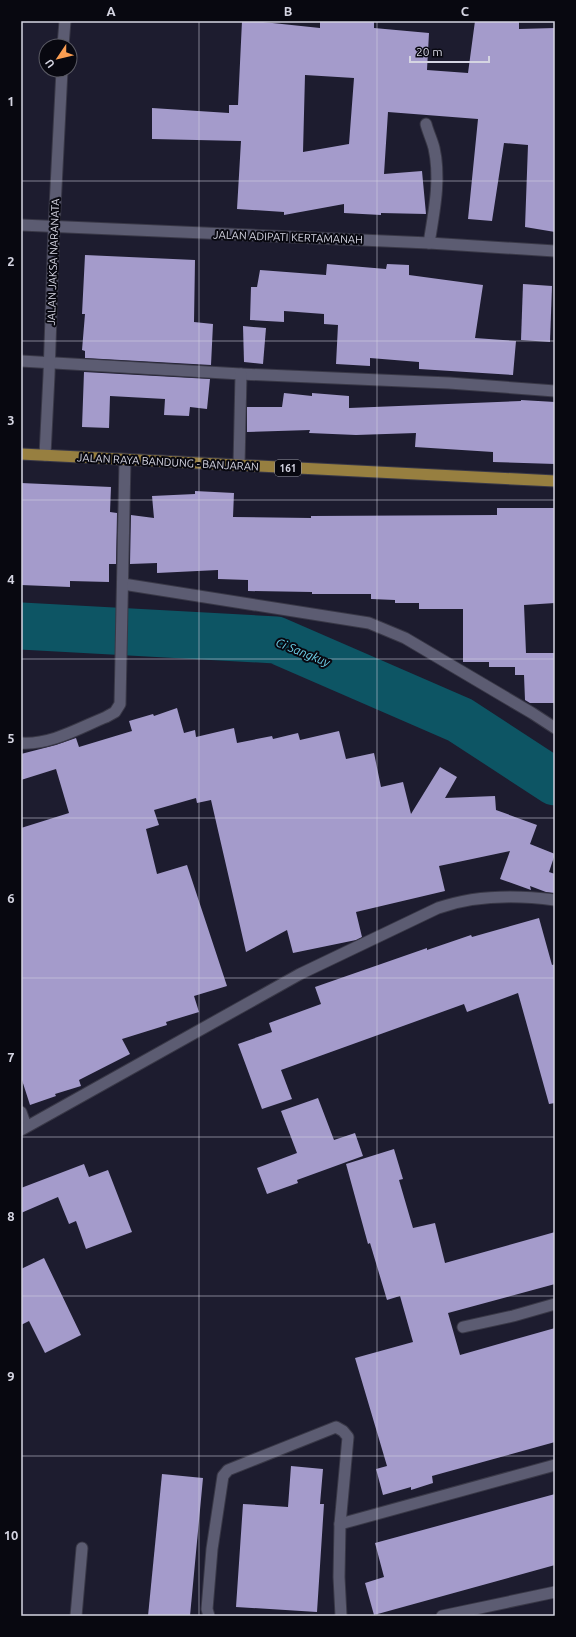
<svg xmlns="http://www.w3.org/2000/svg" width="576" height="1637" viewBox="0 0 576 1637" font-family="Ubuntu,sans-serif">
	<style>
		.lines { fill: none; stroke-linecap: round; stroke-linejoin: round }
		.river { stroke: #0d5564; stroke-width: 47 }
		.building { fill: #a49bcb; fill-rule: evenodd }
		.service-casing { stroke: #393847; stroke-width: 13 }
		.minor-casing { stroke: #393847; stroke-width: 13 }
		.secondary-casing { stroke: #393847; stroke-width: 13 }
		.primary-casing { stroke: #393847; stroke-width: 13 }
		.service { stroke: #5c5c72; stroke-width: 11 }
		.minor { stroke: #5c5c72; stroke-width: 11 }
		.secondary { stroke: #5c5c72; stroke-width: 11 }
		.primary { stroke: #977f40; stroke-width: 11 }
		.grid { fill: none; stroke: #d5d5e2; stroke-width: 1; stroke-opacity: 0.55 }
		.labels { text-anchor: middle; dominant-baseline: central; stroke-width: 4; stroke-linejoin: round; paint-order: stroke }
		.shield { fill: #080810; stroke: #9898a3; stroke-width: 1 }
		.shield-label { font-size: 10px; font-weight: bold; fill: #d5d5e2 }
		.street-label { font-size: 11px; fill: #d5d5e2; stroke: #080810 }
		.water-label { font-size: 12px; font-style: italic; fill: #6dd1e9; stroke: #080810 }
		.neatline { fill: none; stroke: #d5d5e2; stroke-width: 1.5 }
		.grid-label { font-size: 13px; text-anchor: middle; font-weight: bold; fill: #d5d5e2 }
	</style>
	<rect width="100%" height="100%" fill="#1d1c2f"/>
	<g class="lines">
		<polyline class="river" points="21,626 276,640 460,720 555,782"/>
	</g>
	<g class="building">
		<path d="M242 21H263V22L320 28V21H374V28L429 33 427 70 468 73 475 21H519V29L555 28V232L525 227 528 145 504 143 492 221 468 219 478 119 388 112 384 174 422 171 426 214 381 213V215L344 213V204L284 215V212L237 209 241 141 152 139V108L229 113V105H238ZM305 75 354 78 349 144 303 152Z"/>
		<polygon points="85,255 195,260 194,322 213,324 211,365 85,358 85,351 82,350 85,314 82,314"/>
		<polygon points="327,264 386,269 387,264 409,265 409,275 483,285 475,338 516,341 513,375 419,369 419,362 370,358 370,366 336,364 338,325 324,324 324,314 284,311 284,322 250,320 251,287 257,287 260,270 326,275"/>
		<polygon points="523,284 552,286 550,342 521,340"/>
		<polygon points="243,326 266,328 263,364 244,362"/>
		<polygon points="84,372 210,379 207,409 190,407 189,416 164,415 165,399 110,396 109,428 82,427"/>
		<polygon points="284,393 312,396 312,393 349,396 349,408 521,401 521,400 555,402 555,464 493,462 493,452 415,447 416,433 356,435 309,433 310,430 247,432 247,407 282,407"/>
		<polygon points="21,483 111,487 110,512 117,513 116,564 109,564 109,582 70,581 70,587 21,585"/>
		<polygon points="195,491 234,493 233,517 311,518 311,516 497,515 497,508 555,508 555,603 524,605 526,653 555,653 555,703 530,703 525,700 524,675 515,675 515,667 489,667 489,662 463,662 463,609 419,609 419,603 395,603 395,600 371,599 371,594 312,594 312,592 248,591 248,580 218,579 218,570 157,573 157,563 130,564 131,515 154,518 152,496 195,494"/>
		<polygon points="177,708 184,733 195,730 196,737 234,728 237,743 272,736 273,739 298,733 300,740 339,731 346,759 374,753 381,787 403,782 411,814 440,767 457,777 445,798 495,796 496,810 537,825 530,844 555,854 549,872 555,874 555,893 546,892 530,886 531,890 500,879 510,851 439,866 445,891 356,912 362,937 356,940 293,953 287,930 246,952 211,800 197,803 196,798 154,810 159,825 146,829 157,874 187,865 227,986 194,996 199,1012 166,1022 167,1025 122,1039 130,1054 79,1080 81,1086 55,1094 56,1096 30,1105 21,1077 21,828 69,813 56,769 21,780 21,754 56,745 76,738 79,747 132,731 129,721 153,714 154,716"/>
		<polygon points="539,918 552,965 555,964 555,1103 549,1104 518,993 467,1012 464,1004 281,1070 292,1099 262,1109 238,1044 272,1032 269,1023 321,1004 315,987 427,948 427,950 471,935 472,937"/>
		<polygon points="318,1098 334,1140 355,1133 363,1156 297,1180 298,1183 267,1194 257,1168 297,1153 281,1111"/>
		<polygon points="394,1149 403,1179 399,1180 413,1228 435,1223 445,1263 555,1232 555,1284 448,1313 460,1355 555,1328 555,1442 432,1476 433,1483 411,1490 411,1487 383,1495 376,1469 387,1466 355,1358 413,1342 400,1296 387,1300 370,1243 368,1244 346,1164"/>
		<polygon points="84,1164 89,1177 108,1170 132,1232 86,1249 76,1221 69,1224 58,1197 21,1213 21,1188"/>
		<polygon points="44,1258 81,1335 45,1353 29,1321 21,1325 21,1269"/>
		<polygon points="291,1466 323,1469 320,1504 324,1504 317,1612 236,1607 243,1504 288,1507"/>
		<polygon points="162,1474 203,1478 190,1616 148,1616"/>
		<polygon points="555,1494 555,1565 374,1615 365,1583 384,1577 375,1543"/>
	</g>
	<g class="lines">
		<g class="service-casing">
			<path id="service" d="M426 124C428 132 432 140 434 148 441 179 434 212 429 243"/>
		</g>
		<g class="minor-casing">
			<g id="minor">
				<polyline points="21,361 241,374 449,383 555,391"/>
				<polyline points="239,465 241,374"/>
				<polyline points="123,584 369,623 405,638 532,713 555,728"/>
				<path d="M21 743C51 745 79 728 106 717L115 712 120 704 125 460"/>
				<polyline points="21,1112 26,1126"/>
				<path d="M21 1130 300 974 438 908C475 895 517 895 555 900"/>
				<polyline points="463,1327 513,1316 555,1304"/>
				<polyline points="76,1616 82,1548"/>
				<polyline points="209,1616 207,1609 212,1549 223,1476 228,1470 336,1427 343,1431 348,1437 340,1524"/>
				<polyline points="341,1616 339,1577 340,1524 555,1465"/>
				<polyline points="442,1616 555,1592"/>
			</g>
		</g>
		<g class="secondary-casing">
			<g id="secondary">
				<polyline points="63,46 65,21"/>
				<polyline points="21,225 429,243 555,251"/>
				<polyline points="45,455 49,375 54,227 62,70"/>
			</g>
		</g>
		<g class="primary-casing">
			<polyline id="primary" points="21,454 555,481"/>
		</g>
		<use href="#service" class="service"/>
		<use href="#minor" class="minor"/>
		<use href="#secondary" class="secondary"/>
		<use href="#primary" class="primary"/>
	</g>
	<path class="grid" d="M199 21V1616M377 21V1616M21 181H555M21 341H555M21 500H555M21 659H555M21 818H555M21 978H555M21 1137H555M21 1296H555M21 1456H555"/>
	<g class="labels">
		<rect class="shield" x="275" y="460" width="26" height="16" rx="3"/>
		<g class="shield-label">
			<text x="288" y="468">161</text>
		</g>
		<g class="street-label">
			<text transform="translate(288 237) rotate(2)">JALAN ADIPATI KERTAMANAH</text>
			<text transform="translate(53 262) rotate(-88)">JALAN JAKSA NARANATA</text>
			<text transform="translate(168 462) rotate(3)">JALAN RAYA BANDUNG - BANJARAN</text>
		</g>
		<g class="water-label">
			<text transform="translate(303 652) rotate(22)">Ci Sangkuy</text>
		</g>
	</g>
	<rect width="576" height="1637" fill="none" stroke="#080810" stroke-width="44"/>
	<g transform="translate(58 58) rotate(235)"><circle r="19" fill="#080810" stroke="#5a5a64"/>
	<path d="M0-3L7 15L0 10L-7 15Z" fill="#fc9e52"/>
	<text y="-6" font-size="11" font-weight="bold" text-anchor="middle" fill="#d5d5e2">U</text>
	</g>
	<path d="M410 56v6h79v-6" fill="none" stroke="#d5d5e2" stroke-width="2"/>
	<text x="416" y="56" font-size="12" fill="#d5d5e2" stroke="#080810" stroke-width="3" paint-order="stroke">20 m</text>
	<rect x="22" y="22" width="532" height="1593" class="neatline"/>
	<g class="grid-label">
		<text x="111" y="16">A</text>
		<text x="288" y="16">B</text>
		<text x="465" y="16">C</text>
		<text x="11" y="106">1</text>
		<text x="11" y="266">2</text>
		<text x="11" y="425">3</text>
		<text x="11" y="584">4</text>
		<text x="11" y="743">5</text>
		<text x="11" y="903">6</text>
		<text x="11" y="1062">7</text>
		<text x="11" y="1221">8</text>
		<text x="11" y="1381">9</text>
		<text x="11" y="1540">10</text>
	</g>
</svg>
